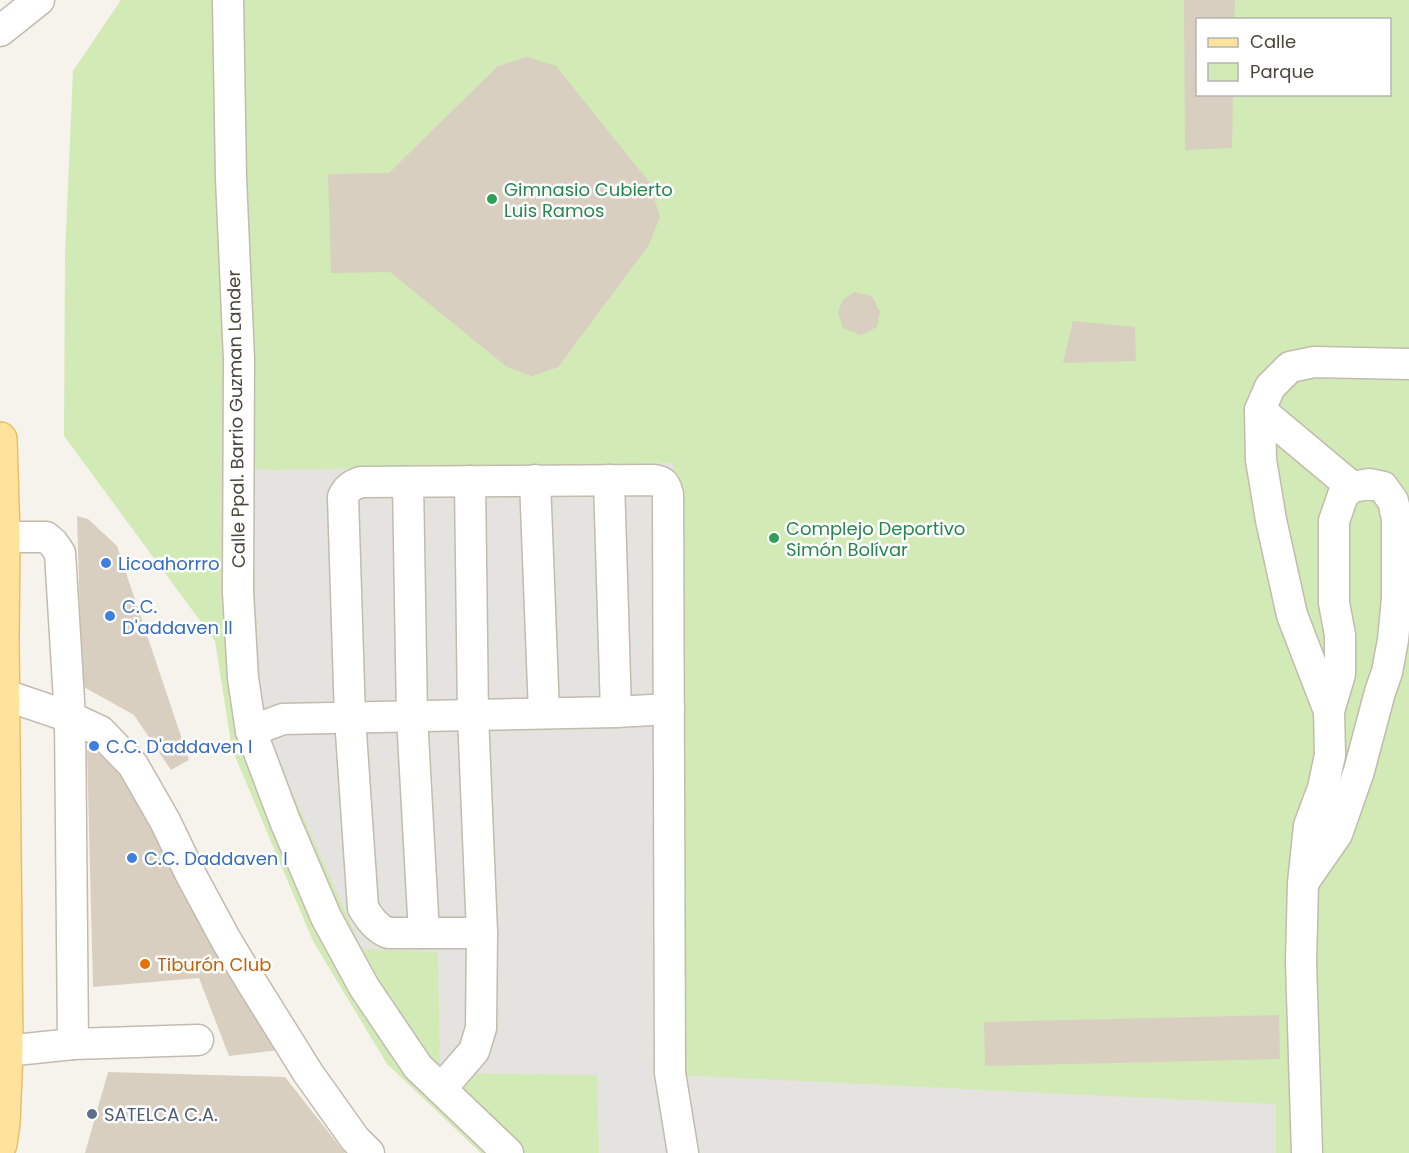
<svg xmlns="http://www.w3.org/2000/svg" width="1409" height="1153" viewBox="0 0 1409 1153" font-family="Poppins,sans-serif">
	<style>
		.green { fill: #d2eab5; fill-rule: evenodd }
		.parking { fill: #e5e3e0 }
		.building { fill: #d8cfc1 }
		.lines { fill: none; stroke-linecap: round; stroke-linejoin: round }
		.minor-casing { stroke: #c2bbae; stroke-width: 33 }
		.major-casing { stroke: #e6c16a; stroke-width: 36 }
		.minor { stroke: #fff; stroke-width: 30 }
		.major { stroke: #ffe39c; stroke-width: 33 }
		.leisure-dot { fill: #2e9e5b; stroke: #fff; stroke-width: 2 }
		.shop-dot { fill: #3f7fe0; stroke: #fff; stroke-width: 2 }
		.food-dot { fill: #e8710a; stroke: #fff; stroke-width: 2 }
		.service-dot { fill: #5c6f8a; stroke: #fff; stroke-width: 2 }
		.labels { text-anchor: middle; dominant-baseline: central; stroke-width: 5; stroke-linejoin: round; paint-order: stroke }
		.leisure-label { font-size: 18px; fill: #27864d; stroke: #fff; text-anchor: start }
		.street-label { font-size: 18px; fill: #4b4439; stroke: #fff }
		.shop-label { font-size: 18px; fill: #366cbe; stroke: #fff; text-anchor: start }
		.food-label { font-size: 18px; fill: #c56008; stroke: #fff; text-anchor: start }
		.service-label { font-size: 18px; fill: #4e5e75; stroke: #fff; text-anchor: start }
	</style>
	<rect width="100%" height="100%" fill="#f6f3ec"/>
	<path class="green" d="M121 0H1409V1153H481L387 1064 313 941 232 749 215 641 64 436 65 254 73 71ZM1198 20H1390V94H1198Z"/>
	<polygon class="parking" points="673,463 678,1075 1276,1104 1276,1153 599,1153 597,1075 440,1073 438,952 362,949 275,754 259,695 251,468 268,470"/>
	<g class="building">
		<polygon points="1184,0 1235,0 1234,20 1198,20 1198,94 1233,94 1232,148 1185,150"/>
		<polygon points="527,57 556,66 649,182 660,217 649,245 558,367 532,376 507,367 390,272 331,273 328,174 389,173 498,66"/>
		<polygon points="854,292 872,296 880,312 877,327 861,335 843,328 838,313 842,301"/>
		<polygon points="1073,321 1135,327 1136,361 1063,363"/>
		<polygon points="77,516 88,519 117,546 189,760 171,770 134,715 82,686"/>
		<polygon points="87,750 106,756 129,774 280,1050 229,1056 199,978 93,987"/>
		<polygon points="1279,1015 1280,1059 985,1066 984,1022"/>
		<polygon points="108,1072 285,1077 345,1153 85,1153"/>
	</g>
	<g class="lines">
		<g class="minor-casing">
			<g id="minor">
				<polyline points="228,0 231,178 239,359 238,592 243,678 251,731 285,821 326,917 364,987 418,1067 508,1153"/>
				<polyline points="0,31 39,0"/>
				<polyline points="1260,410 1352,487"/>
				<polyline points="535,480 544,713"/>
				<polyline points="609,480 616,712"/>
				<polyline points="408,482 412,717 424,933"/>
				<polyline points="3,537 46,537 53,543 60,553 70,717 73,1044"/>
				<polyline points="2,694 70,717 100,731 133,765 165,821 191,875 226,940 252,983 308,1073 355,1139 369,1153"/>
				<polyline points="251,731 283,719 616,712 669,709"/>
				<polyline points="1305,880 1337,834 1359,771 1380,692 1387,672 1393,640 1397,598 1397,519 1393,501 1383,487 1369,484 1352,487 1343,495 1334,521 1334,603 1340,635 1340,674 1329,711"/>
				<path d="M482 933H388C376 928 370 919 363 908L350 718 343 497C347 488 352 485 361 482L653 480C664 481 665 484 668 494L670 1073 683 1153"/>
				<polyline points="6,1051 73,1044 198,1040"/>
				<polyline points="441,1089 474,1051 481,1028 482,933 473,715 470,481"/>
				<polyline points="1307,1153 1301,962 1303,883 1309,826 1323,788 1330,755 1329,711 1292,615 1271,520 1261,460 1260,410 1270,387 1290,367 1314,362 1409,364"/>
			</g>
		</g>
		<g class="major-casing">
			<polyline id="major" points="0,439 3,537 2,639 6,1051 3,1123 0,1144"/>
		</g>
		<use href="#minor" class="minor"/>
		<use href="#major" class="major"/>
	</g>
	<g class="leisure-dot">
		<circle cx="492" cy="199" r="6"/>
		<circle cx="774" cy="538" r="6"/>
	</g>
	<g class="shop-dot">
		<circle cx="106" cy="563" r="6"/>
		<circle cx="110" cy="616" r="6"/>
		<circle cx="94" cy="746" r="6"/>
		<circle cx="132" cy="858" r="6"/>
	</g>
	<circle class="food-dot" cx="145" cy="964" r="6"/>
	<circle class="service-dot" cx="92" cy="1114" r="6"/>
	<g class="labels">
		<g class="leisure-label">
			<text x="504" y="189">Gimnasio Cubierto<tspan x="504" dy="21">Luis Ramos</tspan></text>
			<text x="786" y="528">Complejo Deportivo<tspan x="786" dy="21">Simón Bolívar</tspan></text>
		</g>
		<g class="street-label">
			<text transform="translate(236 419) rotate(-91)">Calle Ppal. Barrio Guzman Lander</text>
		</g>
		<g class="shop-label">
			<text x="118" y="563">Licoahorrro</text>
			<text x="122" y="606">C.C.<tspan x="122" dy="21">D'addaven II</tspan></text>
			<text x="106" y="746">C.C. D'addaven I</text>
			<text x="144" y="858">C.C. Daddaven I</text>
		</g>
		<g class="food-label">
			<text x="157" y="964">Tiburón Club</text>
		</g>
		<g class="service-label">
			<text x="104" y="1114">SATELCA C.A.</text>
		</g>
	</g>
	<rect x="1196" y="18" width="195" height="78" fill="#ffffff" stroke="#b7b4b0" stroke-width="1.5"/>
	<rect x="1208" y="38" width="30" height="9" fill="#ffe39c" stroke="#b7b4b0" stroke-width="1.5"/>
	<text x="1250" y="48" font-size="18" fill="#4b4439">Calle</text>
	<rect x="1208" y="63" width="30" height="18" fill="#d2eab5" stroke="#b7b4b0" stroke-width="1.5"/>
	<text x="1250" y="78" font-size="18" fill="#4b4439">Parque</text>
</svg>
